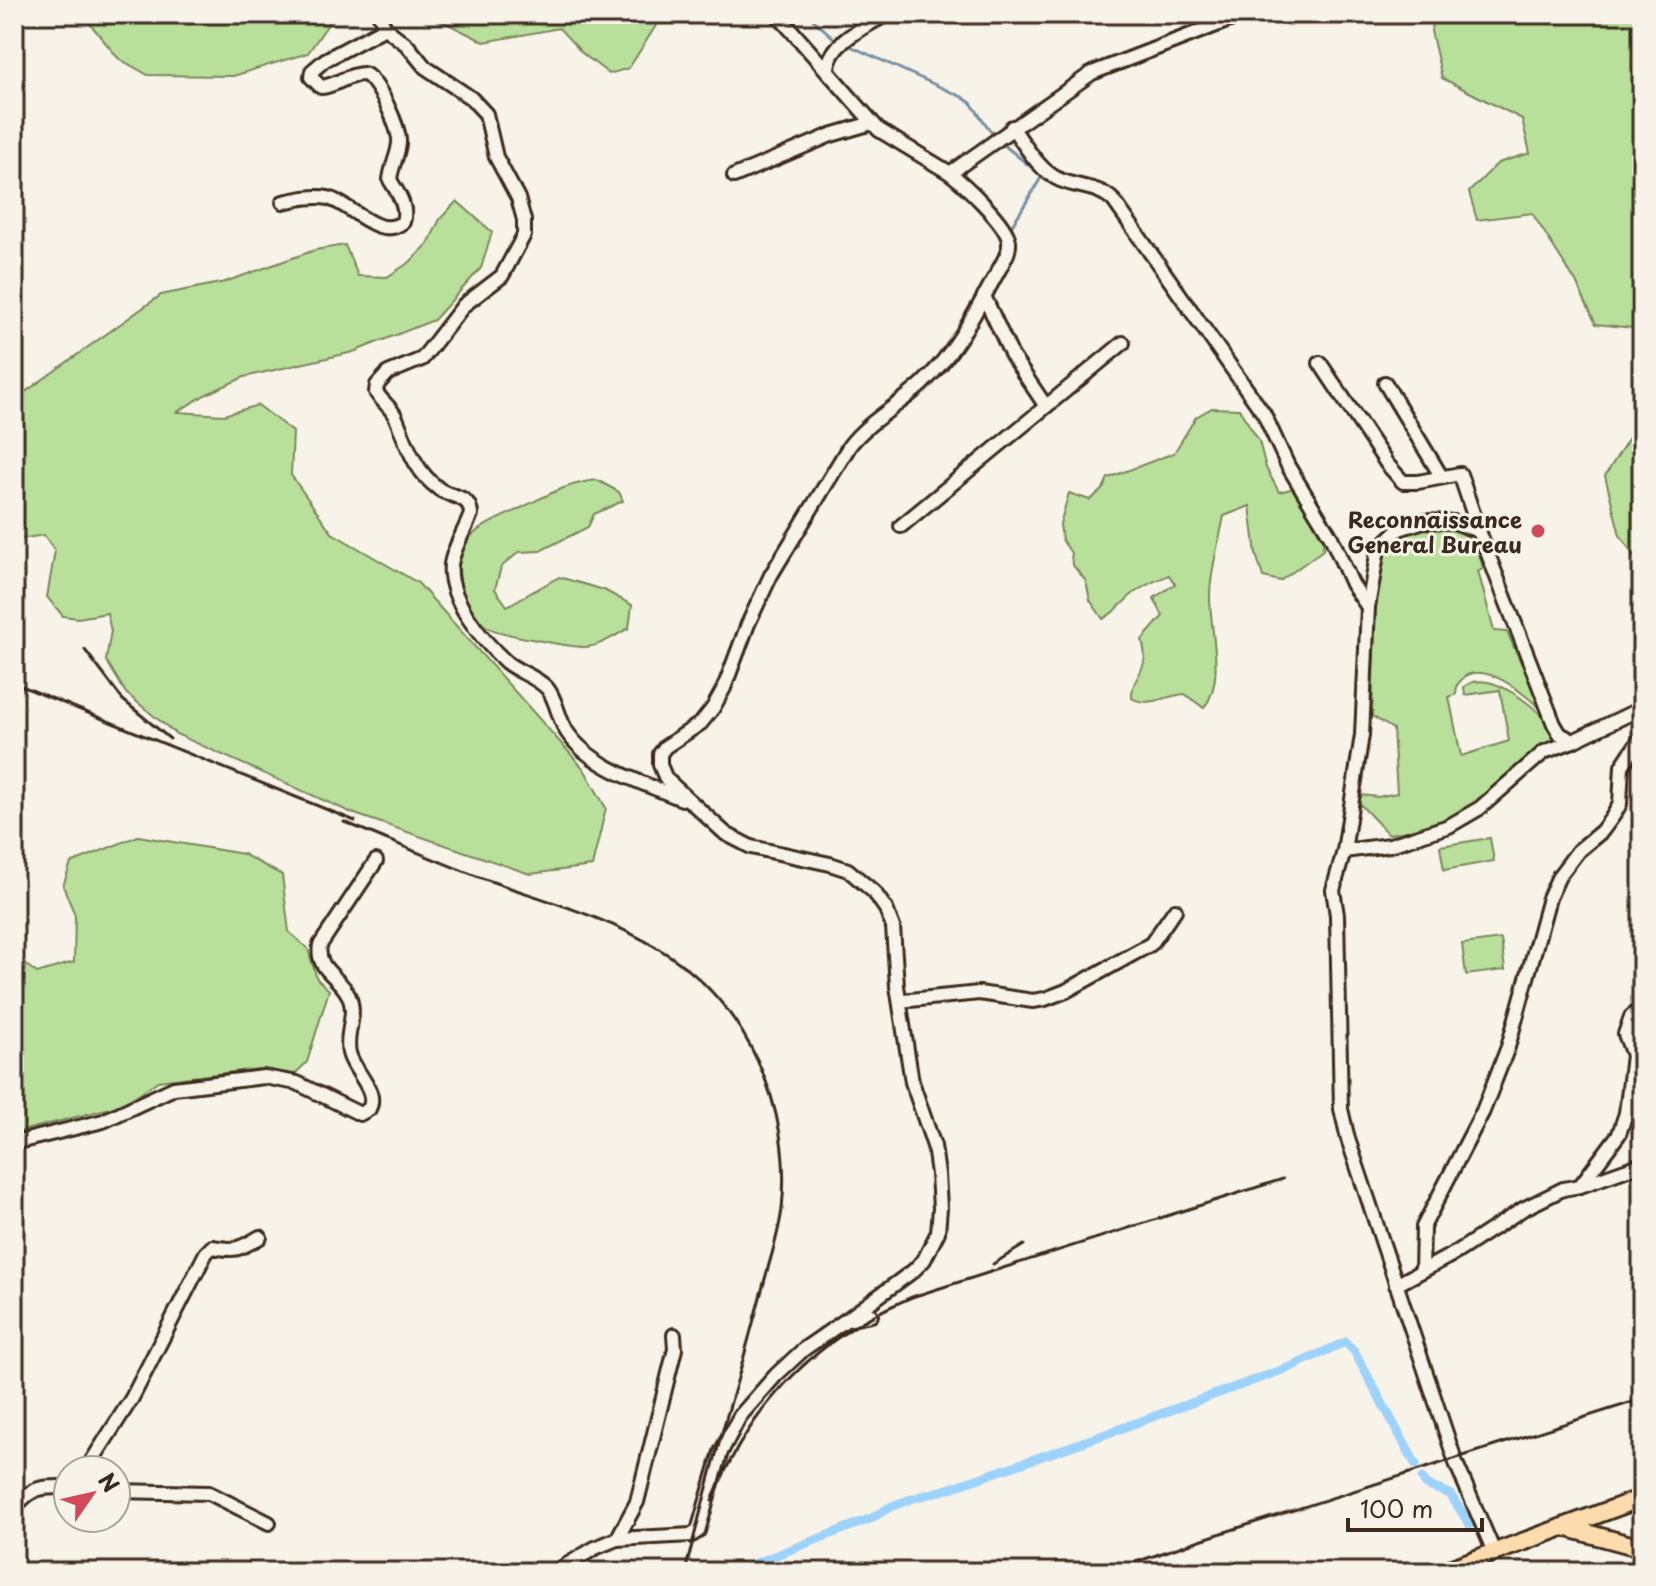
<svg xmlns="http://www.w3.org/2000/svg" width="1656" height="1586" viewBox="0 0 1656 1586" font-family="'Playpen Sans',sans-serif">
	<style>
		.green { fill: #b9e09b; stroke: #7a855c; stroke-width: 2 }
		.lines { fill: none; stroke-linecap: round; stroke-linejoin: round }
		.stream { stroke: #758fa3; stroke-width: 3 }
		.canal { stroke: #9cd2fb; stroke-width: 9 }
		.minor-casing { stroke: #3b2a1e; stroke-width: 18 }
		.major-casing { stroke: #3b2a1e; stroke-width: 22 }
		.minor { stroke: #f7f3e8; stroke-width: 12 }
		.major { stroke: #fcdcac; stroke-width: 16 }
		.rail { stroke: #3b2a1e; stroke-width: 3 }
		.poi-dot { fill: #d1495b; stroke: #f7f3e8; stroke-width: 3 }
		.labels { text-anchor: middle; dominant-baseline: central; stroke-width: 6; stroke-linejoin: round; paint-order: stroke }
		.poi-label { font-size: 22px; font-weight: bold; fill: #3b2a1e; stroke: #f7f3e8; text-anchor: end }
	</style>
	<rect width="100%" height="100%" fill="#f7f3e8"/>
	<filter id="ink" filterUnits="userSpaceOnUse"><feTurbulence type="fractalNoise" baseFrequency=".0125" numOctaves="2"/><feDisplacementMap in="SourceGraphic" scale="16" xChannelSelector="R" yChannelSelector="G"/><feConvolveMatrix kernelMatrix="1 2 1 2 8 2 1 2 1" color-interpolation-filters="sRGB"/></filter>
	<g filter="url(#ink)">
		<g class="green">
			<polygon points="82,14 335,14 308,53 233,76 148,75 118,58"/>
			<polygon points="428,14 707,14 707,15 657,24 629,68 609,74 582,53 559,28 484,42"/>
			<polygon points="1433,14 1642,14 1642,329 1596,324 1576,282 1532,213 1477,220 1469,192 1498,163 1530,153 1522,119 1442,78 1431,31"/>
			<polygon points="457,201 492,232 481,268 434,320 353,352 244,377 205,395 177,412 224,415 258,405 293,432 291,475 332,533 418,583 584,769 606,808 592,866 530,874 352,813 176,734 126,693 106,660 111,631 107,613 78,618 63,616 47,597 55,551 44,535 14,540 14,400 161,295 225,282 315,250 345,245 358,276 387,277 410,262 428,244 440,219"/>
			<path d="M1212 408 1239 409 1259 441 1266 468 1279 492 1295 488 1324 533 1323 550 1280 581 1263 577 1256 554 1250 506 1224 516C1219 542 1210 571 1210 597 1210 632 1226 679 1204 708L1185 694C1167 695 1148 708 1132 698 1131 674 1152 672 1142 640L1163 616 1154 598 1175 584 1169 575C1157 580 1144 585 1134 593 1123 602 1116 612 1103 619L1090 600 1086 581 1072 564 1071 553 1062 540 1060 524 1069 493 1090 500 1103 489 1108 478 1174 453 1196 417Z"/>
			<polygon points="1642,427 1642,568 1620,535 1605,476 1630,436"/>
			<path d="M597 480 619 492 623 501 594 514 588 527 540 551 519 552 501 567 495 589 507 606 559 577 604 590 632 605 629 628C616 635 599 647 584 647 571 647 499 634 489 628 463 613 447 560 470 537 482 525 502 517 517 510 546 496 564 484 597 480Z"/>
			<path d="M1431 524 1451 527 1477 543 1483 569 1478 571 1494 631 1507 632 1543 711C1527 696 1491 664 1467 675 1463 677 1460 682 1457 685L1456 694 1449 697 1461 756 1509 741 1500 690 1465 695 1464 687C1487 668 1529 702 1546 720 1551 726 1555 735 1559 742 1524 753 1504 784 1475 805 1450 823 1419 830 1388 834L1358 802 1362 795 1378 797 1397 793 1393 729 1372 716 1376 588 1381 554 1398 534Z"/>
			<polygon points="138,836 243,854 282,875 289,932 308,949 317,979 329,990 307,1062 295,1074 258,1069 158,1081 122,1105 14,1133 14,956 37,973 74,962 75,915 63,886 71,863"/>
			<polygon points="1490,838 1494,861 1444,870 1440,846"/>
			<polygon points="1501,939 1505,970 1466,975 1462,944"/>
		</g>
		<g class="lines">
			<g class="stream">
				<polyline points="807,14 837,41"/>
				<polyline points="848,45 962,97 971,103 994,136"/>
				<polyline points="999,141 1042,176 1010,229"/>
				<polyline points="997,262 1004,239"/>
			</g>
			<g class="canal">
				<polyline points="1422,1478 1426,1485 1450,1494 1470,1525"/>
				<polyline points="733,1572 872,1518 890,1507 911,1499 948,1489 1100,1436 1293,1366 1345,1342 1354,1351 1416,1465"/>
			</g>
			<g class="minor-casing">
				<g id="minor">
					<path d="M379 14 385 28 407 45 425 67 471 98 486 114 496 157 518 198 524 220V235L502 276 464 305 422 359 388 373 377 385 376 392C382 402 392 408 396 418 407 444 414 471 439 489 451 498 470 494 471 514 465 531 454 546 451 564 447 598 482 640 506 662 518 672 535 676 547 688 557 700 558 719 567 732 591 768 644 783 682 799"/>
					<polyline points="777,14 828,72"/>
					<path d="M887 14C866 26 826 44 828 72L879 130 950 173"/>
					<path d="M1012 127C1025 145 1039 171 1060 180 1079 188 1099 186 1114 201L1264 414 1288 466 1331 537 1352 584 1368 607"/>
					<polyline points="734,176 831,135 872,123"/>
					<path d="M283 202C297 199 314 195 328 198 352 204 378 241 403 222 408 207 398 193 390 180 391 167 398 156 399 143 401 130 376 75 363 74 348 74 336 86 321 87L311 77 312 71 325 60 385 28"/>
					<polyline points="984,296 1012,356 1045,405"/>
					<polyline points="1320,363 1387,464 1403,482 1418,482 1460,474 1479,531 1554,724 1560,734 1573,741"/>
					<polyline points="1385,383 1441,476"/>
					<polyline points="901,526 1123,343"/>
					<polyline points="1479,531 1454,522 1424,521 1399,529 1378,549 1368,607 1362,735 1344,851 1333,890 1337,915 1341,1109 1348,1139 1456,1463 1494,1552"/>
					<polyline points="1344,851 1390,845 1449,826 1480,808 1544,752 1573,741 1642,708"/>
					<polyline points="900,1001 979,993 1033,1001 1045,999 1066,991 1151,944 1175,910"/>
					<path d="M14 1143 103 1121 174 1088 264 1077 297 1083 360 1114 369 1109C379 1091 353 1071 349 1053 344 1032 360 1012 346 991 335 974 316 968 320 945L376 861"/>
					<polyline points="1580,1186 1619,1134 1626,1113 1633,1055 1625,1034 1631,1017 1642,1008"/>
					<polyline points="1422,1271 1423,1227 1483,1111 1508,1047 1549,898 1559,876 1578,851 1602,831 1613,816 1620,804 1622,766 1642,736"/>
					<polyline points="1396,1285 1457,1252 1523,1209 1563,1189 1580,1186 1642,1164"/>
					<path d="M846 1320 913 1271 924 1260 938 1232 940 1208 938 1174 934 1146 912 1082 897 986 893 927 886 909 874 892 848 870 830 864 751 847 726 834 666 779 660 765V754L665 747 701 723 713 708 724 688 748 624 771 575 850 445C870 420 898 406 921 385 956 353 978 307 1001 266 1005 258 1010 251 1009 241 1006 223 965 185 950 173L1092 73 1245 14"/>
					<path d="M86 1470 132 1398 206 1253 212 1247C236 1251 238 1250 260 1237"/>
					<polyline points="116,1491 209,1493 269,1523"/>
					<path d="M14 1508C33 1486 40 1487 68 1487"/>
					<polyline points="617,1539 637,1502 675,1349 674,1335"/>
					<polyline points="555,1572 595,1548 617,1539 692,1535 698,1531 721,1452 740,1416 776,1375 804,1349 846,1320 871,1315"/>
				</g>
			</g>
			<g class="major-casing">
				<g id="major">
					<polyline points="1564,1527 1642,1548"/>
					<polyline points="1441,1572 1642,1498"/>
				</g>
			</g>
			<use href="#minor" class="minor"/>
			<use href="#major" class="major"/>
			<g class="rail">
				<polyline points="85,650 123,700 170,739"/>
				<polyline points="14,683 355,821"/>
				<path d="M344 822C389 840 433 860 479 877 539 899 604 915 659 949 747 1002 793 1108 782 1209 779 1233 771 1256 765 1279 755 1315 746 1350 736 1385 717 1447 701 1509 685 1572"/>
				<polyline points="993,1264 1024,1245"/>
				<path d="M712 1501C750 1405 816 1337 912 1297L1283 1179"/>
				<polyline points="1107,1572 1200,1540 1642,1399"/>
			</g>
		</g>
	</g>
	<circle class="poi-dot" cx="1538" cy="531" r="8"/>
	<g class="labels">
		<g class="poi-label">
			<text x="1522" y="518">Reconnaissance<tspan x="1522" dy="25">General Bureau</tspan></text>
		</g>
	</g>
	<rect width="1656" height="1586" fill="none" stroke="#f7f3e8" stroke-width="48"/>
	<rect x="24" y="24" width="1608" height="1538" fill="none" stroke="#3b2a1e" stroke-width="3" filter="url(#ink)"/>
	<g transform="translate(92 1494) rotate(56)"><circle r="38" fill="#f7f3e8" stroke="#aca397" stroke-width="2"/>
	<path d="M0-6L14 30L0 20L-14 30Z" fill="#d1495b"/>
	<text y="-12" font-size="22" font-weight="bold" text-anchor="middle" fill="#3b2a1e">N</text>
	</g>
	<path d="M1348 1518v12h134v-12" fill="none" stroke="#3b2a1e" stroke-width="4"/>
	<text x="1360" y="1518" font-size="24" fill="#3b2a1e" stroke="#f7f3e8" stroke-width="6" paint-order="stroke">100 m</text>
</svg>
